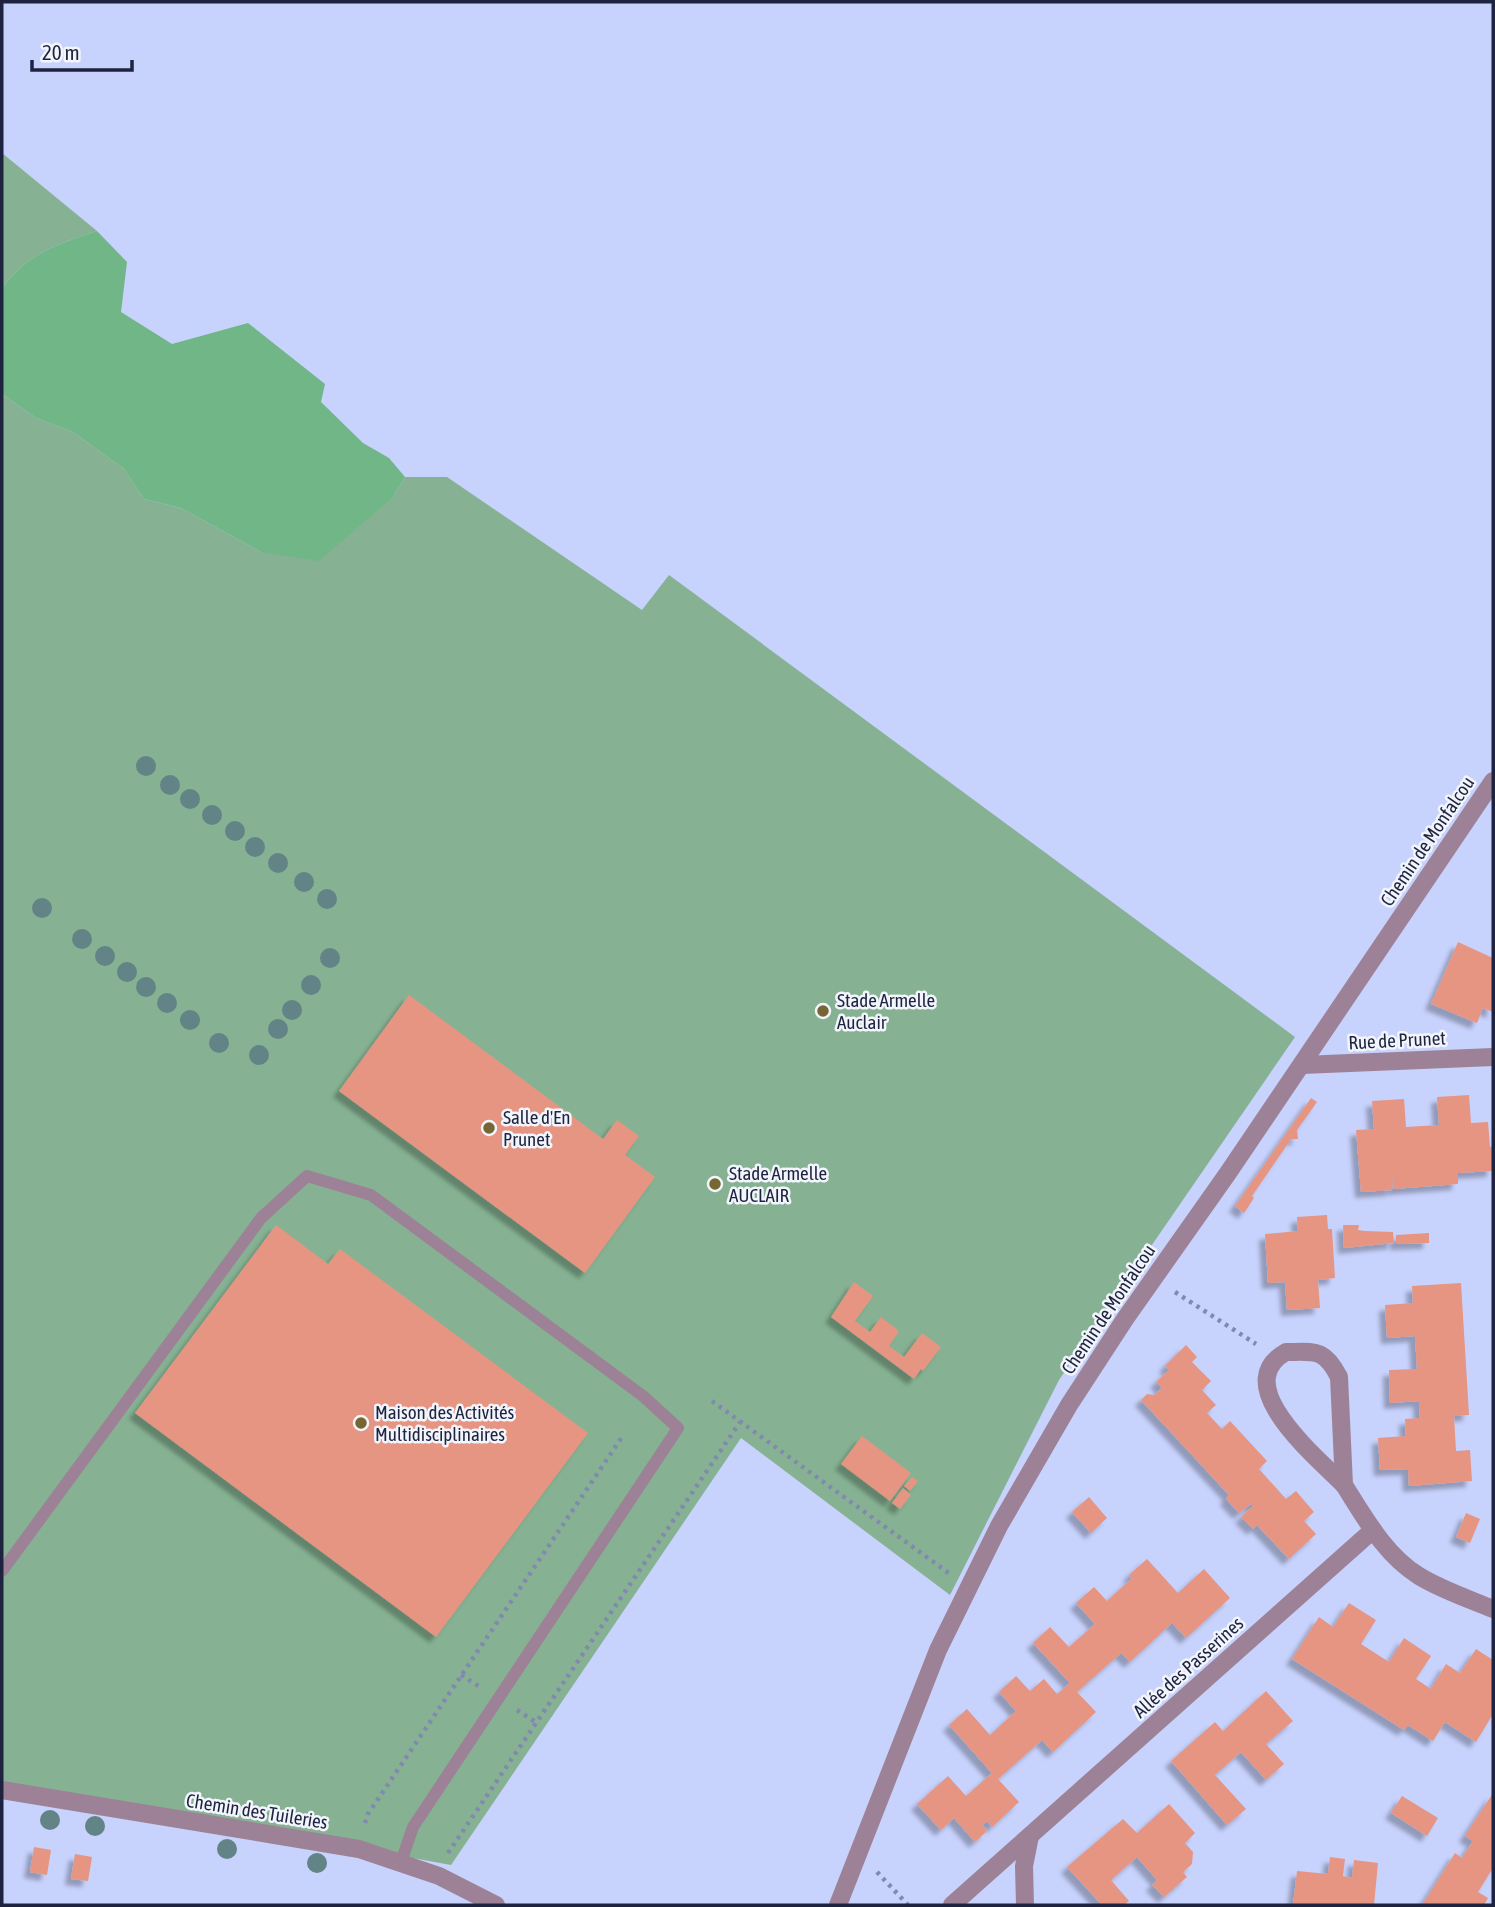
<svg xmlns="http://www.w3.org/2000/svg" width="1495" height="1907" viewBox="0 0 1495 1907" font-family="'Asap Condensed',sans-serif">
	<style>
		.green { fill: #86b293 }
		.forest { fill: #71b687 }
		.building { fill: #e69582; filter: url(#shadow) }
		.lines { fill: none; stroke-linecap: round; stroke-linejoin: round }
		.path { stroke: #818aae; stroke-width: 4.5; stroke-dasharray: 3.5 5; stroke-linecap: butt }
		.lane { stroke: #9d8297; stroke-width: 12 }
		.street { stroke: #9d8297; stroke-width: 18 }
		.tree { fill: #628486 }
		.poi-dot { fill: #756634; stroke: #f2f5fc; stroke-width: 2.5 }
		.labels { text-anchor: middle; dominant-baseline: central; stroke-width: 5; stroke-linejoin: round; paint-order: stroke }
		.street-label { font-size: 19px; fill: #1e243f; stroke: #f2f5fc }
		.poi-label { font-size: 19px; fill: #1e243f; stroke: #f2f5fc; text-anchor: start }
	</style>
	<defs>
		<filter id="shadow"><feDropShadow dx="-6" dy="6" stdDeviation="2" flood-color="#0004"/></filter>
	</defs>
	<rect width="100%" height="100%" fill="#c7d2fd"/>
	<g class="green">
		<path d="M2 153 97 231C58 244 28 253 2 288Z"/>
		<polygon points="2,394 36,418 73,432 124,469 144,499 181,508 261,552 393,497 405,477 447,477 642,610 669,575 1295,1037 1059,1380 950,1595 741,1438 451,1865 2,1783"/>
	</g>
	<path class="forest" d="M97 231 127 262 121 312 172 344 248 323 325 384 321 402 363 443 389 458 405 477 393 497 319 561 261 552 181 508 144 499 124 469 73 432 36 418 2 394V288C28 253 58 244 97 231Z"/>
	<g class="building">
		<polygon points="1458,942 1493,958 1493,1012 1483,1008 1477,1023 1431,1004"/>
		<polygon points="409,995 603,1139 617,1120 639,1136 625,1155 655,1177 585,1273 339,1091"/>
		<polygon points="1469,1095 1471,1123 1488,1122 1490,1147 1493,1146 1493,1171 1458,1173 1458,1184 1393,1189 1393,1177 1392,1190 1361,1192 1356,1130 1374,1129 1372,1101 1404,1099 1406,1127 1439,1125 1437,1097"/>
		<polygon points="1311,1098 1317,1102 1297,1130 1298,1139 1291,1139 1252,1196 1254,1198 1244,1213 1235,1206"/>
		<polygon points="1327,1215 1328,1229 1332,1229 1335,1278 1318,1280 1320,1308 1287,1310 1285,1282 1268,1283 1265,1234 1298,1231 1297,1217"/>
		<polygon points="276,1225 328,1264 340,1249 588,1433 436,1637 135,1413"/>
		<polygon points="1343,1225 1359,1225 1358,1230 1365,1231 1393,1232 1394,1243 1344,1248"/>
		<polygon points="1429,1233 1429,1243 1396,1244 1396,1235"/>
		<polygon points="854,1282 873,1296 855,1321 870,1332 881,1317 899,1331 889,1346 904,1357 922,1333 941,1347 923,1371 921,1369 914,1379 831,1317"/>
		<polygon points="1461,1283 1469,1415 1454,1416 1456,1451 1470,1450 1472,1481 1409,1486 1408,1469 1380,1470 1378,1438 1406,1436 1405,1419 1420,1418 1419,1401 1390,1403 1389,1370 1417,1369 1415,1336 1387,1338 1385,1305 1413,1303 1412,1286"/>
		<polygon points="1186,1345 1197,1357 1192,1362 1211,1381 1202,1390 1216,1405 1207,1413 1222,1429 1230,1421 1267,1461 1259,1469 1286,1499 1296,1491 1314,1512 1304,1521 1316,1534 1289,1559 1257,1525 1253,1529 1241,1517 1253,1506 1251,1504 1239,1513 1226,1499 1229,1495 1141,1400 1147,1394 1154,1395 1162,1388 1156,1382 1169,1370 1165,1366"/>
		<polygon points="862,1436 911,1473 890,1501 841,1464"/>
		<polygon points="912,1477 918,1481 910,1491 904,1486"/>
		<polygon points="903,1488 911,1495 900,1509 892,1503"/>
		<polygon points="1089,1497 1107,1518 1091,1533 1072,1512"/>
		<polygon points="1466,1513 1480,1519 1470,1543 1456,1537"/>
		<polygon points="1147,1559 1178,1593 1204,1569 1230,1598 1186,1638 1172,1623 1130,1662 1121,1653 1077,1692 1096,1712 1053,1752 1042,1740 998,1779 1019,1802 992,1827 987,1821 982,1825 987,1831 975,1842 954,1818 941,1830 917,1804 948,1776 966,1796 992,1773 949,1725 967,1709 990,1735 1016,1711 999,1692 1016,1676 1030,1691 1044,1679 1057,1694 1070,1683 1033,1643 1050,1627 1069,1647 1095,1624 1076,1603 1094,1587 1107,1601 1132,1578 1129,1575"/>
		<polygon points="1349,1603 1376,1620 1361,1644 1389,1662 1404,1638 1431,1656 1416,1679 1431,1689 1446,1664 1460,1673 1476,1649 1493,1660 1493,1714 1476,1742 1445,1722 1433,1741 1408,1725 1404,1730 1292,1659 1319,1617 1333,1627"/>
		<polygon points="1266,1691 1293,1721 1266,1744 1284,1764 1266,1780 1241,1752 1215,1775 1246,1809 1227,1825 1171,1761 1215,1722 1223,1731"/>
		<polygon points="1493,1793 1493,1868 1478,1892 1488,1898 1484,1905 1422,1905 1455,1853 1462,1858 1473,1841 1465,1836"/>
		<polygon points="1402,1796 1438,1818 1427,1836 1391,1813"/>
		<polygon points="1169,1804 1195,1833 1185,1843 1193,1852 1192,1864 1183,1872 1187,1877 1164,1897 1152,1885 1157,1880 1137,1857 1111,1880 1129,1901 1124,1905 1102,1905 1067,1867 1123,1819 1137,1833"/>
		<polygon points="34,1847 51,1850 47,1875 30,1872"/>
		<polygon points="75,1854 92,1857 88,1881 71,1879"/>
		<polygon points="1330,1857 1345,1859 1343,1876 1352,1878 1354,1860 1378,1863 1374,1905 1293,1905 1297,1871 1328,1874"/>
	</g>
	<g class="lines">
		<g class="path">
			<polyline points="1175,1292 1256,1344"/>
			<polyline points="712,1401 950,1574"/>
			<polyline points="461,1675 480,1687"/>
			<polyline points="517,1710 537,1723"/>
			<polyline points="365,1823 368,1814 622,1437"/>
			<polyline points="448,1853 740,1422"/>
			<polyline points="877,1872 908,1905"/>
		</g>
		<polyline class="lane" points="2,1571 261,1218 307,1176 371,1195 643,1396 678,1428 413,1827 401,1862"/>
		<g class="street">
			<polyline points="1302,1065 1493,1057"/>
			<path d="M1286 1352C1315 1352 1324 1348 1339 1377L1344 1485C1319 1459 1227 1385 1286 1352Z"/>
			<path d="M1344 1485C1365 1518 1385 1555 1419 1576 1442 1590 1469 1599 1493 1609"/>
			<polyline points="2,1790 359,1849 439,1876 496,1905"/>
			<polyline points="838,1905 938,1650 999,1526 1069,1405 1125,1319 1228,1173 1493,781"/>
			<polyline points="952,1905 1373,1530"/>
			<polyline points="1025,1905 1024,1866 1030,1836"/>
		</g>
	</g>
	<g class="tree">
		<circle cx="146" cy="766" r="10"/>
		<circle cx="170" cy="785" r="10"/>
		<circle cx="190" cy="799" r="10"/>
		<circle cx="212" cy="815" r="10"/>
		<circle cx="235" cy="831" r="10"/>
		<circle cx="255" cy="847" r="10"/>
		<circle cx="278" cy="863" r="10"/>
		<circle cx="304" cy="882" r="10"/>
		<circle cx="327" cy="899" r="10"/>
		<circle cx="42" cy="908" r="10"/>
		<circle cx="82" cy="939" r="10"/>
		<circle cx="105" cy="956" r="10"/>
		<circle cx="330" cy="958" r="10"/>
		<circle cx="127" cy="972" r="10"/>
		<circle cx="311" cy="985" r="10"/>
		<circle cx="146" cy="987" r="10"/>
		<circle cx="167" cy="1003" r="10"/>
		<circle cx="292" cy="1010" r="10"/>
		<circle cx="190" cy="1020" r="10"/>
		<circle cx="278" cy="1029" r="10"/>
		<circle cx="219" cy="1043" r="10"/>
		<circle cx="259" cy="1055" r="10"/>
		<circle cx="50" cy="1820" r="10"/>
		<circle cx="95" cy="1826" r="10"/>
		<circle cx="227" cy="1849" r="10"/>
		<circle cx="317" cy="1863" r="10"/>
	</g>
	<g class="poi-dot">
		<circle cx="823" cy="1011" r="7"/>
		<circle cx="489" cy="1128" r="7"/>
		<circle cx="715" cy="1184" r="7"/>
		<circle cx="361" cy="1423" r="7"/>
	</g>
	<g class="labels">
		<g class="street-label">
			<text transform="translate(1427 841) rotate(-56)">Chemin de Monfalcou</text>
			<text transform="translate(1397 1040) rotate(-3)">Rue de Prunet</text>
			<text transform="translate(1108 1309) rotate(-56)">Chemin de Monfalcou</text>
			<text transform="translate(1188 1667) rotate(-42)">Allée des Passerines</text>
			<text transform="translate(257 1811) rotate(9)">Chemin des Tuileries</text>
		</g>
		<g class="poi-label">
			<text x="837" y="1000">Stade Armelle<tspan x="837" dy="22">Auclair</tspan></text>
			<text x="503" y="1117">Salle d'En<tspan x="503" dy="22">Prunet</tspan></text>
			<text x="729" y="1173">Stade Armelle<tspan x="729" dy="22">AUCLAIR</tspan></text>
			<text x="375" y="1412">Maison des Activités<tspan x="375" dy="22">Multidisciplinaires</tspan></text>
		</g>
	</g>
	<rect width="1495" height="1907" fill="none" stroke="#1e243f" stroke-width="7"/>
	<path d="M32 60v10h100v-10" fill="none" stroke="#1e243f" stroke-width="3.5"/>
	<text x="42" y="60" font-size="21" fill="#1e243f" stroke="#f2f5fc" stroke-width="5" paint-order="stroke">20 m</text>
</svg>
